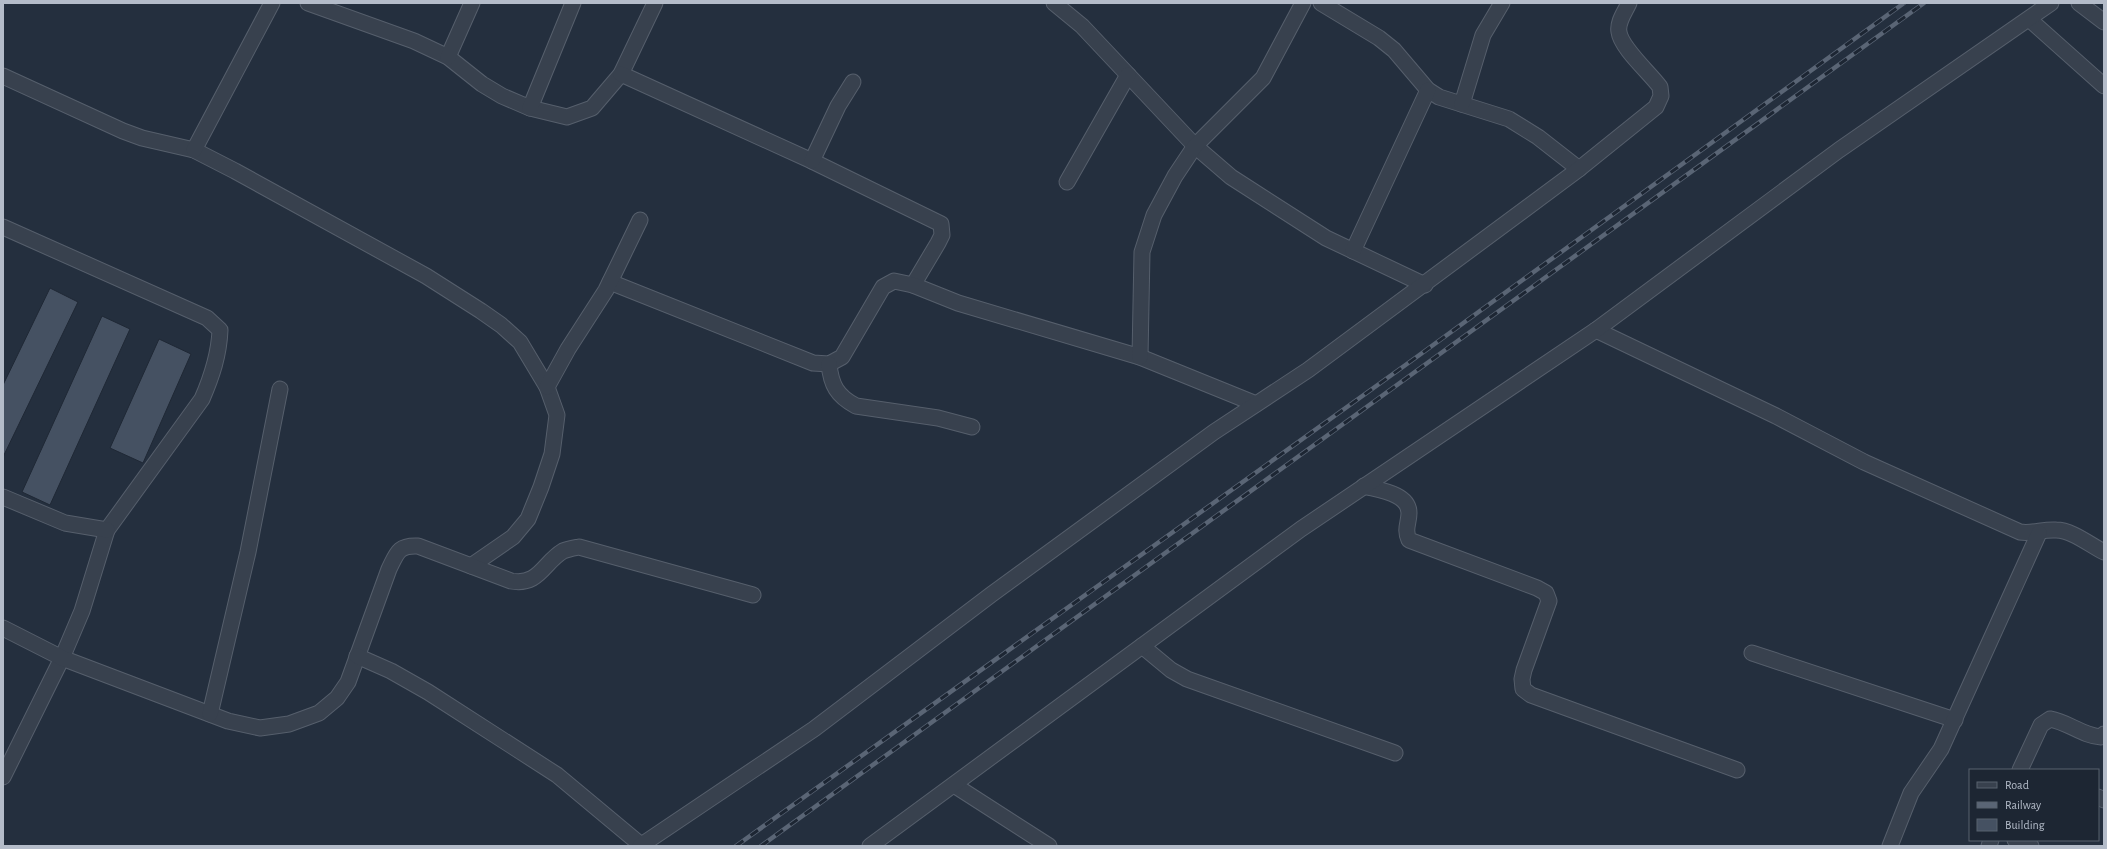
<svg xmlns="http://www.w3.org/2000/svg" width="2107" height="849" viewBox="0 0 2107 849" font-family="'Alegreya Sans',sans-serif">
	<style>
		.building { fill: #455162; stroke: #1f2835 }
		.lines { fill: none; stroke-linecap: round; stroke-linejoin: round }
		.minor-casing { stroke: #565f6c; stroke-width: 17 }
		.minor { stroke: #38414e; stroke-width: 15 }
		.rail-casing { stroke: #5a6575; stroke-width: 4.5 }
		.rail { stroke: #1d2633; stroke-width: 3; stroke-dasharray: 9; stroke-linecap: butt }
	</style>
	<rect width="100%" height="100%" fill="#242f3e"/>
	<g class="building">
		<polygon points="50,288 78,302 3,457 3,385"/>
		<polygon points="102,316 130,329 50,505 22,492"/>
		<polygon points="159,339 191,354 143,463 110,448"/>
	</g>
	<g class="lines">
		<g class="minor-casing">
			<g id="minor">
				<polyline points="308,3 414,41 448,57 482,84 502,96 530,108 567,117 592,108 621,74 655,3"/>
				<polyline points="1054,3 1082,26 1195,146 1231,177 1326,238 1425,285"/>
				<polyline points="1321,3 1379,38 1394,50 1428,90 1439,97 1509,119 1538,137 1579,169"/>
				<polyline points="2079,3 2104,22"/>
				<polyline points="2029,19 2104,86"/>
				<polyline points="448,57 472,3"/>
				<polyline points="621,74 812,161 941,224 942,235 938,243 913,285"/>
				<polyline points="3,76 123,131 142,138 194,150 235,171 426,276 481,311 501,325 520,342 547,387 557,415 552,454 541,487 528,519 513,537 471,566"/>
				<polyline points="1462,104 1483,35 1502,3"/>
				<polyline points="530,108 573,3"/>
				<polyline points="194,150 272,3"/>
				<polyline points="812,161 838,106 853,82"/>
				<polyline points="1067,182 1128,75"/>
				<path d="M3 227 207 318 220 330C219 355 212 376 202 399L107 530 82 611 62 658 3 777"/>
				<polyline points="1353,251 1428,90"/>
				<polyline points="610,282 813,363 829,364 842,357 883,287 894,281 913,285 958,303 1140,357 1256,404"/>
				<path d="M1596 330 1776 416 1864 462 2020 532C2033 534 2043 529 2056 530 2072 530 2090 545 2104 552"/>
				<polyline points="1140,357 1142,252 1154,215 1175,176 1195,146 1263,78 1303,3"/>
				<path d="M829 364C831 385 837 396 856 406L938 418 972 427"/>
				<polyline points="547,387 568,349 606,290 640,220"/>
				<path d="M1364 486C1378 490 1409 493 1409 513 1409 523 1404 529 1409 540L1537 588 1546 593 1549 601 1524 670 1522 679 1523 689 1531 695 1737 770"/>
				<polyline points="3,497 65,523 107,530"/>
				<path d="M3 628 62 658 228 721 260 728 289 724 319 713 337 698 348 682 389 569C397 553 398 545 418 546L511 581C539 586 543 563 563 551 568 549 574 548 579 547L753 595"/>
				<polyline points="1142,646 1171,670 1187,679 1395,753"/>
				<polyline points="1752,653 1955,720"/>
				<polyline points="357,656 391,671 428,692 557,775 641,845"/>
				<polyline points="210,714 248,552 280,389"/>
				<path d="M2020 770 2041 725 2050 719C2068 722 2083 736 2101 737L2104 734"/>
				<polyline points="954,785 1049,846"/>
				<polyline points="2098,797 2104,800"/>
				<polyline points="2015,840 2031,846"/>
				<path d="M640 846 814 729 992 594 1214 432 1308 370 1579 169 1656 107 1661 96 1660 87C1650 73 1621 48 1619 32 1617 22 1625 12 1629 3"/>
				<polyline points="870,846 1301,529 1596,330 1839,150 2051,3"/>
				<polyline points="1890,846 1911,793 1941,749 2039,533"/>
				<polyline points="1989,846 1991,840"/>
			</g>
		</g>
		<use href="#minor" class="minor"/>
		<g class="rail-casing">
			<g id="rail">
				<polyline points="736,846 1418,356 1904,3"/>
				<polyline points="761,846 1924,3"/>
			</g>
		</g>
		<use href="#rail" class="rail"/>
	</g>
	<rect width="2107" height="849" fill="none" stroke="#b4bcc9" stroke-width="8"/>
	<rect x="1969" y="769" width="130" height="72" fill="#1d2633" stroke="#59626f"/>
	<rect x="1977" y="782" width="20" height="6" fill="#38414e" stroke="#59626f"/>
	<text x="2005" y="789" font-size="12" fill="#b4bcc9">Road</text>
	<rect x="1977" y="802" width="20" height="6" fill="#5a6575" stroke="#59626f"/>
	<text x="2005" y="809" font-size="12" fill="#b4bcc9">Railway</text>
	<rect x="1977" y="819" width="20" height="12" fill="#455162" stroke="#59626f"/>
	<text x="2005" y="829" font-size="12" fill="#b4bcc9">Building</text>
</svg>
